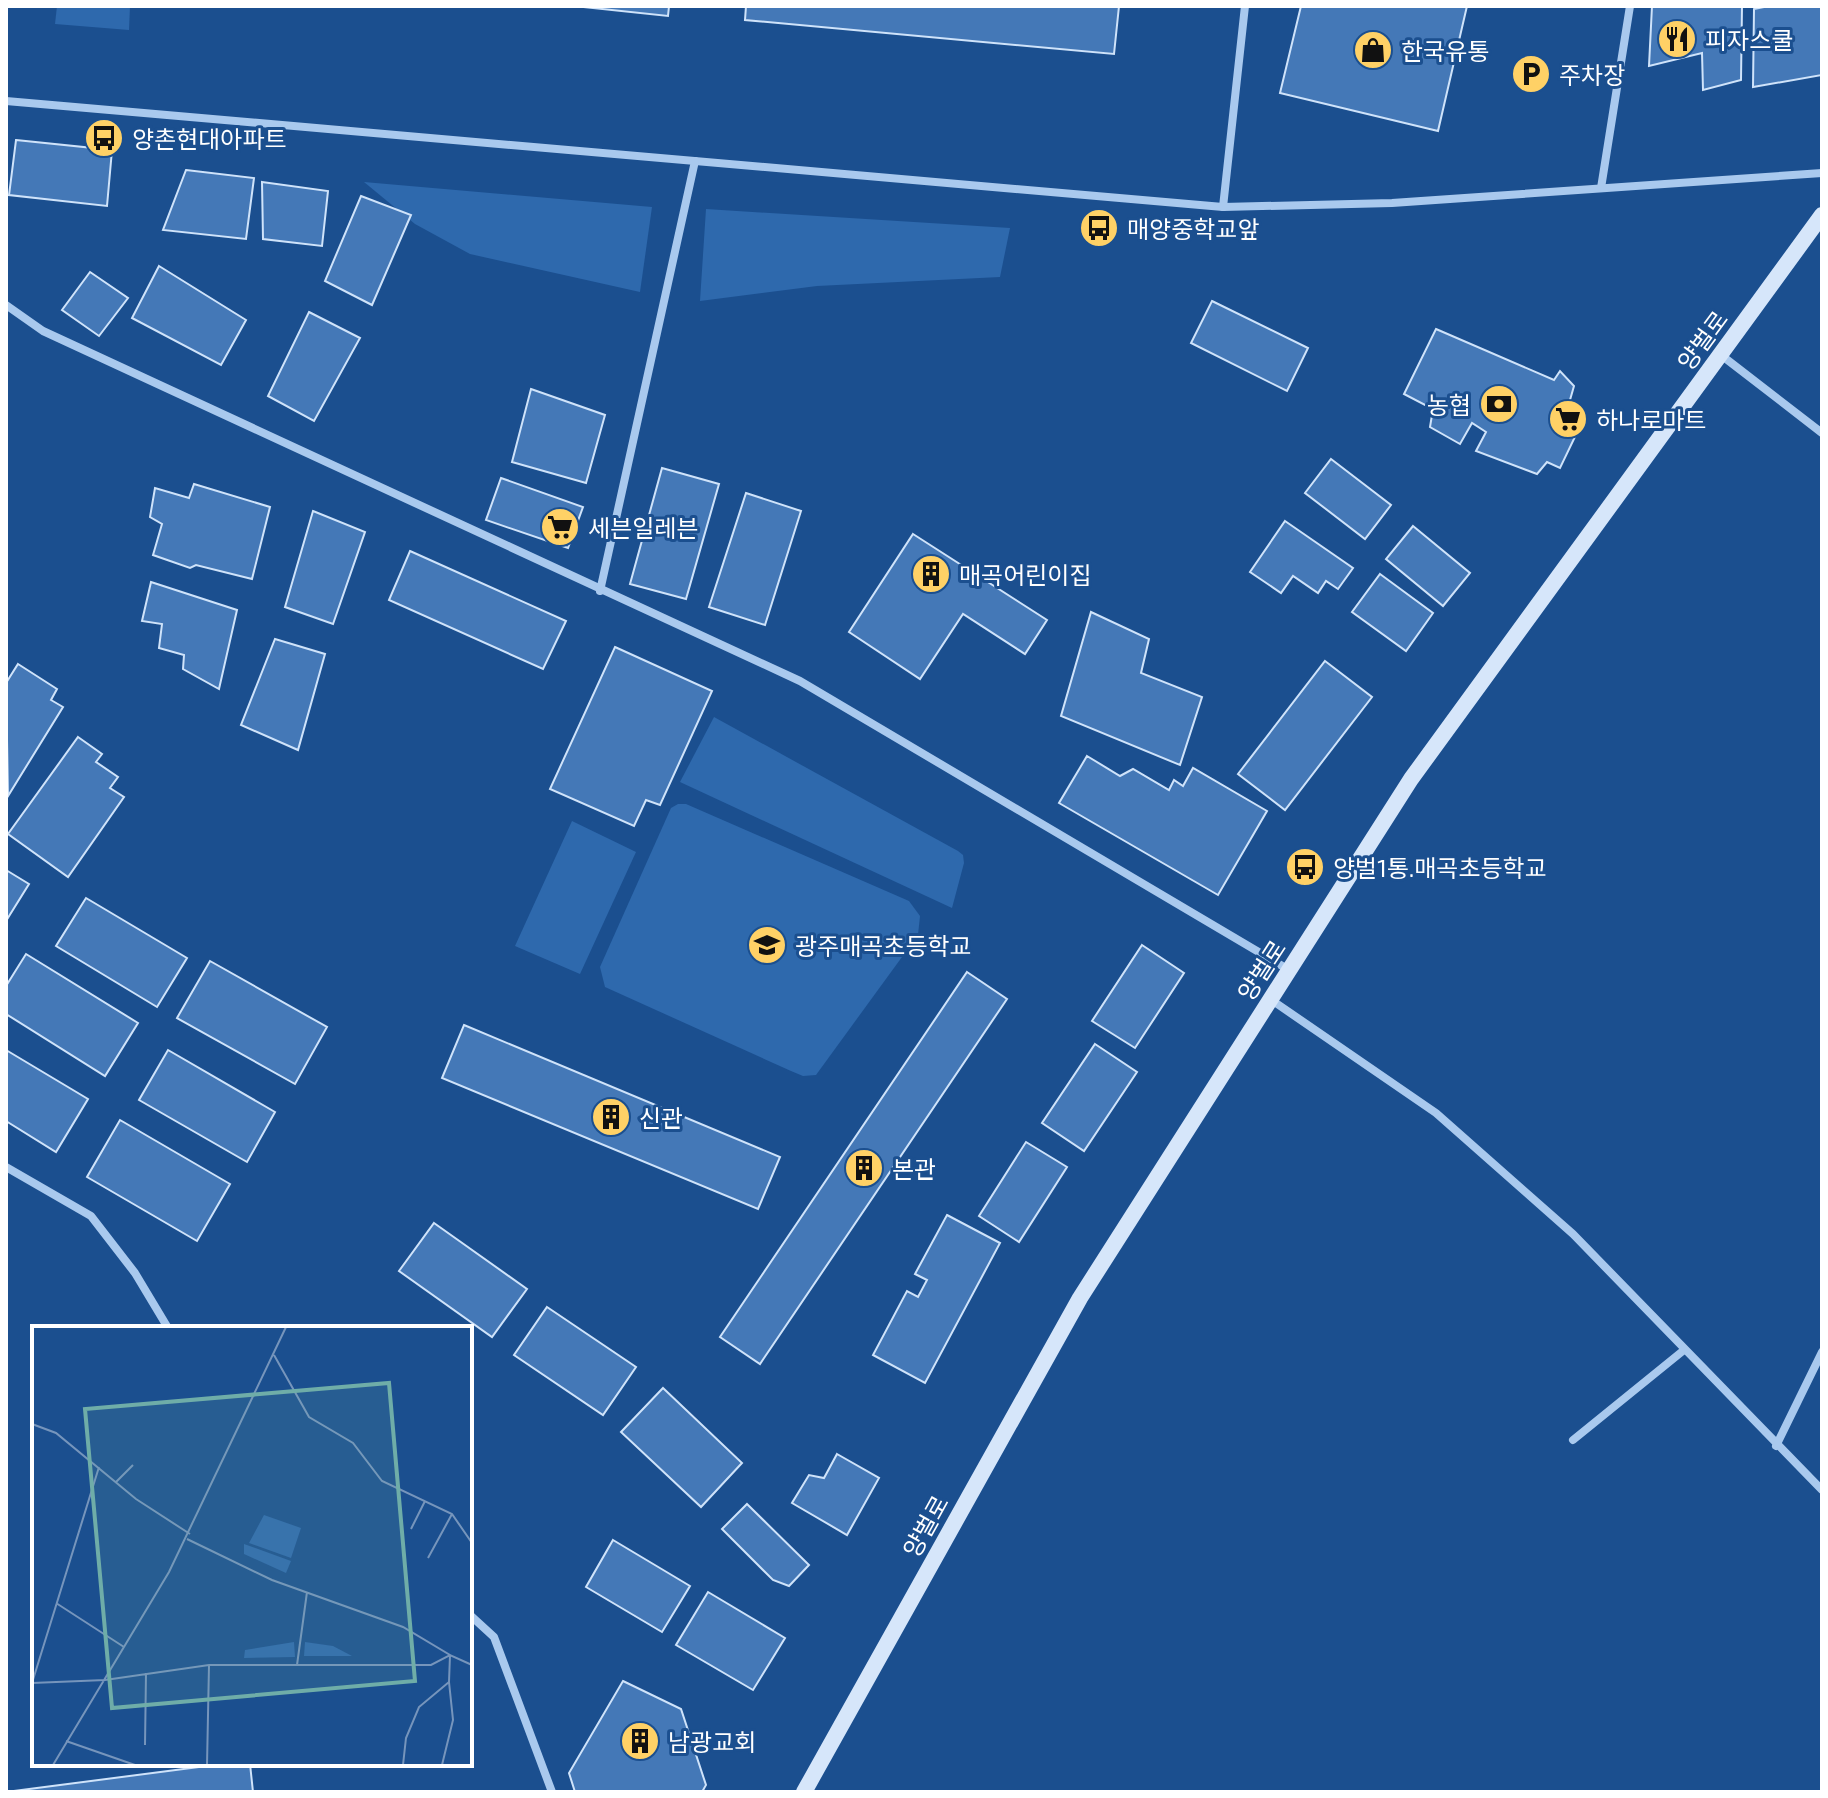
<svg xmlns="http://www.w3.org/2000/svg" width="1828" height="1798" viewBox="0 0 1828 1798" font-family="'Exo 2','Noto Sans KR',sans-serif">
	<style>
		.green { fill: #2e69ad }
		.building { fill: #4478b7; stroke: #cfe3fa; stroke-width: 2 }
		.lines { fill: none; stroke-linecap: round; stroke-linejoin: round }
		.street { stroke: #a9c9ee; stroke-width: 8 }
		.secondary { stroke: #d6e6fa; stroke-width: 16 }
		.labels { text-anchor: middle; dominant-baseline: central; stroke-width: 6; stroke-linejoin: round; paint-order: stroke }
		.poi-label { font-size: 24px; fill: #fff; stroke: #1b4f8f; text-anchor: start }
		.street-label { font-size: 24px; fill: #fff; stroke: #1b4f8f }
		.inset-road { fill: none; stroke: #7695bc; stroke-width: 2 }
		.view { fill: #6fada8; fill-opacity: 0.15; stroke: #6fada8; stroke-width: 4 }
		.inset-edge { fill: none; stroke: #fff; stroke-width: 4 }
	</style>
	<rect width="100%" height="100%" fill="#1b4f8f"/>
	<g class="green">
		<polygon points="57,6 130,6 129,30 55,24"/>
		<polygon points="364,182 652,207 640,292 470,254 415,224"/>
		<polygon points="706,209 1010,228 1000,277 817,286 700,301"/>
		<polygon points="714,717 958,851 963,855 964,863 952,908 680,782"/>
		<polygon points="678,804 686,804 909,901 920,916 918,935 816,1075 803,1076 791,1071 605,987 600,967 671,808"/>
		<polygon points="572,821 636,852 580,974 515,946"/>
	</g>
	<g class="building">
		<polygon points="574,6 669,6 668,16"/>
		<polygon points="746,6 1119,6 1114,54 745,20"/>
		<polygon points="1301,6 1467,6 1438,131 1280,93"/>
		<polygon points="1652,6 1742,6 1741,80 1703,90 1702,53 1649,66"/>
		<polygon points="1769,6 1822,6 1822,75 1753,87 1754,9"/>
		<polygon points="16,140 112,150 107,206 9,195"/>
		<polygon points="186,170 254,178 246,239 163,230"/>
		<polygon points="262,182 328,191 322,246 263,239"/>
		<polygon points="361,196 411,215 372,305 325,281"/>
		<polygon points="159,266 246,320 221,365 132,318"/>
		<polygon points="90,272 128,298 99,336 62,310"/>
		<polygon points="1212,301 1308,348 1287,391 1191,343"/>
		<polygon points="309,312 360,338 314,421 268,396"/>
		<polygon points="1436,329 1554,380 1560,371 1574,386 1570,400 1585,416 1560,468 1547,462 1537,474 1476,451 1486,432 1472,423 1460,444 1430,427 1433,409 1404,394"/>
		<polygon points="531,389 605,415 586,483 512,462"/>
		<polygon points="1331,459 1391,505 1365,539 1305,493"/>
		<polygon points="662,468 719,484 686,599 630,584"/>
		<polygon points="501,478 583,507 568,548 486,520"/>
		<polygon points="194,484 270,507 252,579 196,565 190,568 153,555 162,524 150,517 155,488 189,498"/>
		<polygon points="746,493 801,511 765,625 709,607"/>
		<polygon points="313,511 365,532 333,624 285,607"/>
		<polygon points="1285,521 1353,568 1338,589 1326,581 1318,593 1293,576 1281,593 1250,572"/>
		<polygon points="1413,526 1470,573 1443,606 1386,559"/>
		<polygon points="913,534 1047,620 1025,654 963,614 920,679 849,632"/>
		<polygon points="410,551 566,621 543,669 389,600"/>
		<polygon points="1380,574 1433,613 1406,651 1352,612"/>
		<polygon points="151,582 237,610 219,689 183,669 184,655 159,648 162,624 142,621"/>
		<polygon points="1091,612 1149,639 1141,673 1202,697 1180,765 1061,716"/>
		<polygon points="275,639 325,654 298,750 241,725"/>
		<polygon points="615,647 712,691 660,805 646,800 634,826 550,789"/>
		<polygon points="1325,661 1372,697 1285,810 1238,774"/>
		<polygon points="18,664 57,689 51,700 63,707 8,796 6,683"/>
		<polygon points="78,737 102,754 96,762 118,777 110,788 124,797 68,877 8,834"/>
		<polygon points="1087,756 1120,776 1133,769 1169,790 1174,780 1183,786 1193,768 1267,811 1218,895 1059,803"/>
		<polygon points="6,870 29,884 6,921"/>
		<polygon points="86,898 187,958 157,1007 56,946"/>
		<polygon points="1142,945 1184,973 1135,1048 1092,1021"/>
		<polygon points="26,954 138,1023 105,1076 6,1014 6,986"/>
		<polygon points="210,961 327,1027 295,1084 177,1018"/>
		<polygon points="967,972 1007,999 760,1364 720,1337"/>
		<polygon points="464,1025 780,1157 758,1209 442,1078"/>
		<polygon points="1095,1044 1137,1072 1084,1151 1042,1123"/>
		<polygon points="6,1050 88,1099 56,1152 6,1121"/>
		<polygon points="168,1050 275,1112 247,1162 139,1100"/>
		<polygon points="120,1120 230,1184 197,1241 87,1177"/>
		<polygon points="1026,1142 1067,1167 1019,1242 979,1216"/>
		<polygon points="947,1215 1000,1243 925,1383 873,1355 907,1291 918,1297 927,1280 915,1274"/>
		<polygon points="434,1223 527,1289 492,1337 399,1271"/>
		<polygon points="547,1307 636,1367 603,1415 514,1355"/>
		<polygon points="663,1388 742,1463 701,1507 621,1432"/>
		<polygon points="837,1454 879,1478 847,1535 792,1503 809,1475 824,1478"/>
		<polygon points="747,1504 809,1565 789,1586 773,1580 722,1529"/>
		<polygon points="613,1540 690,1586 662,1632 586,1587"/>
		<polygon points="708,1592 785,1638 753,1690 676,1645"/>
		<polygon points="623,1681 681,1709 706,1785 702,1792 575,1792 569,1773"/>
		<polygon points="222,1764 250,1764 253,1792 6,1792"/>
	</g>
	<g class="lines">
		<g class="street">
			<polyline points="6,101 1223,207 1392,203 1822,173"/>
			<polyline points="1601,188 1630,6"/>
			<polyline points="1223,207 1245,6"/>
			<polyline points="6,305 43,331 800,681 1289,970"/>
			<polyline points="1721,355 1822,433"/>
			<polyline points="600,591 695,161"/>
			<polyline points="1270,999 1436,1113 1573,1234 1822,1490"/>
			<polyline points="6,1167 91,1216 135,1273 168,1328"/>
			<polyline points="1573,1440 1684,1350"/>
			<polyline points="1776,1446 1822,1352"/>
			<polyline points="470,1615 494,1637 552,1792"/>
		</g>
		<polyline class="secondary" points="804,1792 1080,1298 1411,779 1822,215"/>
	</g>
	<defs>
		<g id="restaurant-disc" transform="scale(2)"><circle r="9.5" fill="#ffd166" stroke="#1b4f8f"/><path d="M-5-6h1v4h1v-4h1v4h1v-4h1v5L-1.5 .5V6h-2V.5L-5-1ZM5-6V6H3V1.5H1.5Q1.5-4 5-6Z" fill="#111"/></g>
		<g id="shop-disc" transform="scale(2)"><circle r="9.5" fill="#ffd166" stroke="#1b4f8f"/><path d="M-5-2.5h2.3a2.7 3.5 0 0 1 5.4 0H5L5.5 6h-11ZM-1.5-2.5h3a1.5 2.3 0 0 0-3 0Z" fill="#111"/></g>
		<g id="parking-disc" transform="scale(2)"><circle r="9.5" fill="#ffd166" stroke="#1b4f8f"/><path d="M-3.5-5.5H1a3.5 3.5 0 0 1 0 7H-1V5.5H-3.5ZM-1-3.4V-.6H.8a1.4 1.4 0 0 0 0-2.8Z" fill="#111"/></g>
		<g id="bus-disc" transform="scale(2)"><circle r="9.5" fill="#ffd166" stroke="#1b4f8f"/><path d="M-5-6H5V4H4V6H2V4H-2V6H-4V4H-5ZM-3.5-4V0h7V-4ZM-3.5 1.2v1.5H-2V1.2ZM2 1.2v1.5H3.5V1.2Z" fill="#111"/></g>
		<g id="bank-disc" transform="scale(2)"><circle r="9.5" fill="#ffd166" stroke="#1b4f8f"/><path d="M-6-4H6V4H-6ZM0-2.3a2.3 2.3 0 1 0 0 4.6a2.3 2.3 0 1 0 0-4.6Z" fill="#111"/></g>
		<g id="supermarket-disc" transform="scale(2)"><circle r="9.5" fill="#ffd166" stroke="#1b4f8f"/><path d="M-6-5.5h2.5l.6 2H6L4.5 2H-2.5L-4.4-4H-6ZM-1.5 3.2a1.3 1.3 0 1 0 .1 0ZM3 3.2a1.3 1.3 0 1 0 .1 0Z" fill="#111"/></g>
		<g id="building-disc" transform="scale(2)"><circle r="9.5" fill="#ffd166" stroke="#1b4f8f"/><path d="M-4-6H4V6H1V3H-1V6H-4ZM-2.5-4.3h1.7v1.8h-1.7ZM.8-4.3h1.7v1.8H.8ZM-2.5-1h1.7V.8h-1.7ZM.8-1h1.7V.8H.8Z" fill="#111"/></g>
		<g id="school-disc" transform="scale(2)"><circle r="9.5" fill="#ffd166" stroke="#1b4f8f"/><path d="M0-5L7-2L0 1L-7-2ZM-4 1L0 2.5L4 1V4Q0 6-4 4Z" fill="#111"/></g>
	</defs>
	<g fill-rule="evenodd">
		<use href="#restaurant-disc" x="1677" y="39"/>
		<use href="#shop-disc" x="1373" y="50"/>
		<use href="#parking-disc" x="1531" y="74"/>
		<use href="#bus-disc" x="104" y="138"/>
		<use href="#bus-disc" x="1099" y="228"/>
		<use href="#bank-disc" x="1499" y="404"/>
		<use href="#supermarket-disc" x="1568" y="419"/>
		<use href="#supermarket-disc" x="560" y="527"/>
		<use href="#building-disc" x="931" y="574"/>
		<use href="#bus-disc" x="1305" y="867"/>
		<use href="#school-disc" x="767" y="945"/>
		<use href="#building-disc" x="611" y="1117"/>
		<use href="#building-disc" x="864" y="1168"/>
		<use href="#building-disc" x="640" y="1741"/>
	</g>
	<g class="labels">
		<g class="poi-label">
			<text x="1705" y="39">피자스쿨</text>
			<text x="1401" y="50">한국유통</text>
			<text x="1559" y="74">주차장</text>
			<text x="132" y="138">양촌현대아파트</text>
			<text x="1127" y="228">매양중학교앞</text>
			<text x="1471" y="404" text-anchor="end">농협</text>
			<text x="1596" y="419">하나로마트</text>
			<text x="588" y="527">세븐일레븐</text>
			<text x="959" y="574">매곡어린이집</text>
			<text x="1333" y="867">양벌1통.매곡초등학교</text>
			<text x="795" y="945">광주매곡초등학교</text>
			<text x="639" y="1117">신관</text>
			<text x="892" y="1168">본관</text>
			<text x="668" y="1741">남광교회</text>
		</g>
		<g class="street-label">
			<text transform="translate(1702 340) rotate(-54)">양벌로</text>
			<text transform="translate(1261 970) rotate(-57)">양벌로</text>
			<text transform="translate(925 1526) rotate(-61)">양벌로</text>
		</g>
	</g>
	<g transform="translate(32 1326)">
		<rect width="440" height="440" fill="#1b4f8f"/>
		<path d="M232 189 269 202 259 232 217 217ZM212 218 259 235 254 247 212 228ZM262 316 263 331 212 332 213 324ZM273 316 301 320 320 330H272Z" fill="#2e69ad"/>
		<path class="inset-road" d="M242 29 277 91 321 117 350 155 420 188 440 217M0 98 24 107 104 173 158 208M84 156 101 139M379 203 393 175M155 213 240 254 371 301 418 329 417 356 387 381 374 412 371 439M396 232 420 188M24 277 92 321M265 339 275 266M0 357 73 354 177 339H399L418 329 440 339M0 357 67 141M34 415 103 439M113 419 114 347M21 439 137 246 254 1M175 439 177 339M199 439H304M410 439 421 394 417 356"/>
		<path class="view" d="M357 57 383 355 80 382 53 83Z"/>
		<rect width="440" height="440" class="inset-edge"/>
	</g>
	<rect width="1828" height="1798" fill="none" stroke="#ffffff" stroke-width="16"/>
</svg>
